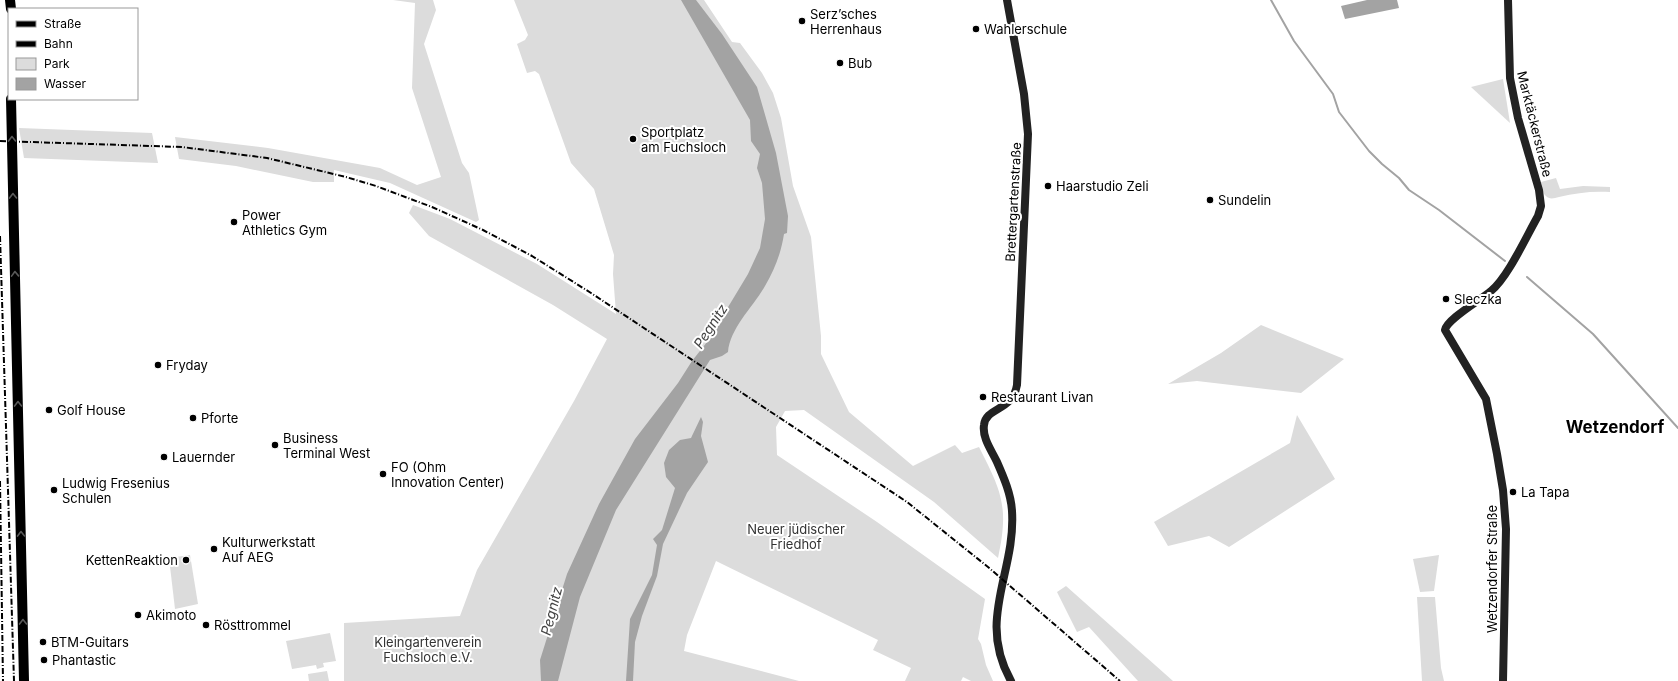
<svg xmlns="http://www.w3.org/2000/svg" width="1678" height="681" viewBox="0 0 1678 681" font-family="Inter,sans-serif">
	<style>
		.green { fill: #dcdcdc }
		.water { fill: #a3a3a3 }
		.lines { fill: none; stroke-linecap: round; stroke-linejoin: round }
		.stream { stroke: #a3a3a3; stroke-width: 2 }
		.secondary { stroke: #222; stroke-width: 8 }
		.primary { stroke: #000; stroke-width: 10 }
		.rail { stroke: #000; stroke-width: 2; stroke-dasharray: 6 2 1 2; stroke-linecap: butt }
		.oneway { stroke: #595959 }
		.poi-dot { fill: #000; stroke: #fff; stroke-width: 1.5 }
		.labels { text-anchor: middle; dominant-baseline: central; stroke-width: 4; stroke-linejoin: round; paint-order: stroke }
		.poi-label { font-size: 13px; fill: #000; stroke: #fff; text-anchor: start }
		.street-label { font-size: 13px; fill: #000; stroke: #fff }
		.park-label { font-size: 13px; fill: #333; stroke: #fff }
		.water-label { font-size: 14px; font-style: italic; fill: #444; stroke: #fff }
		.district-label { font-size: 17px; font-weight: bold; fill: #000; stroke: #fff }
	</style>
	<rect width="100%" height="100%" fill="#fff"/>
	<g class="green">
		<polygon points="393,0 433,0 436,10 424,44 462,163 469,173 479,220 476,222 390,183 334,170 334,182 313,182 236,166 179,159 175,137 268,148 380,168 417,185 441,177 412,88 415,3"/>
		<path d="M514 0H704L732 42 740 43 762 73 773 93 781 118 793 186 811 237 821 336V354L849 412 913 466 955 445 962 453 979 447C1002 492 1009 507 998 558L934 502 804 410 785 411 776 427 777 455 877 522 985 599 978 639 981 644 986 665 993 681H971L963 677 961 681H905L911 668 873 650 878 640 716 561 687 635 684 651 799 681H344V623L460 616 477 570 574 401 607 339 553 305 429 236 409 213 413 205 450 219 537 264 616 314 613 274 614 255 594 189 571 163 539 74 535 71 527 73 517 44 525 40 528 35Z"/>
		<polygon points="1503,79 1510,123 1471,87"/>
		<polygon points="19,128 152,133 158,163 24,158"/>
		<path d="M1556 178 1560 189 1583 186 1610 187V192C1591 191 1576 193 1559 197 1554 198 1550 200 1546 196 1542 193 1542 187 1541 182Z"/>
		<polygon points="1261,325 1344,359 1301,393 1197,381 1168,384 1221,353"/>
		<polygon points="1297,415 1335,479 1229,547 1209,536 1168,546 1154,522 1290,443"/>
		<polygon points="190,555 198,604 175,609 169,558"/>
		<polygon points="1439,555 1434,591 1420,592 1413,559"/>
		<polygon points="1066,586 1173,681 1138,681 1089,627 1077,632 1057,592"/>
		<polygon points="1417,597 1435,597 1441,668 1444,681 1422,681"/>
		<polygon points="330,633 336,661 323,663 324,667 317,669 316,665 292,669 286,641"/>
		<polygon points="327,671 329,681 309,681 308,674"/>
	</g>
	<g class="water">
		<path d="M681 0H696L722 34 757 87 776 153 788 216 787 233 784 234C781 253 775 269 765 286 753 307 730 328 728 352L722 356 710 360 616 510 580 597 558 681H541L540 660 567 574 599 504 635 439 678 383 692 361 707 342 748 274 760 248 765 219 762 183 757 168 760 154 751 141 750 120Z"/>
		<polygon points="1367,0 1397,0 1399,8 1345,19 1341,6"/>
		<polygon points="701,417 703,422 701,436 708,462 687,493 663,544 657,576 642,616 635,642 633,681 626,681 630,619 652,575 657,545 653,539 662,530 675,488 666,477 664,463 669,450 680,440 691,438"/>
	</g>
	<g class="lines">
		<g class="stream">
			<polyline points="1271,0 1294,41 1333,94 1339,112 1369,151 1382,164 1399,178 1409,190 1439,210 1505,261"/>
			<polyline points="1527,277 1593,334 1678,428"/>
		</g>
		<g class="secondary">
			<path d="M1007 0 1024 94 1028 134 1017 385C1013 411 986 407 984 425 982 438 992 451 997 462 1004 478 1011 494 1012 511 1016 573 976 619 1011 681"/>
			<path d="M1503 681 1506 529 1503 490 1497 454 1486 399 1445 330C1447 319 1481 300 1491 291 1508 277 1526 237 1538 216L1541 206 1539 190 1518 118 1510 78 1508 0"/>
		</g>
		<g class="primary">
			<polyline points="10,0 11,9"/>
			<polyline points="11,99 24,681"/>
		</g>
		<g class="rail">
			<polyline points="0,141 182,147 267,158 346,177 376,186 432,207 483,230 532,256 591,293 907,502 988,567 1120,681"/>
			<polyline points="0,236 14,681"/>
			<polyline points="0,481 3,681"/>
		</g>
	</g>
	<defs><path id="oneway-chevron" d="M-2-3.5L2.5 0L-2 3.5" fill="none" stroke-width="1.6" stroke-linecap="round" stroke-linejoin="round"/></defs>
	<g class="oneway">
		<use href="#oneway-chevron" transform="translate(12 139) rotate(-91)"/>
		<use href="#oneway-chevron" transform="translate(13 196) rotate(-91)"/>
		<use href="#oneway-chevron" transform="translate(15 274) rotate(-92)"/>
		<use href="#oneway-chevron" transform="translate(18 404) rotate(-91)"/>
		<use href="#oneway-chevron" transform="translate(21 534) rotate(-91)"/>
		<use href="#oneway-chevron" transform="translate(23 622) rotate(-91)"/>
	</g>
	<g class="poi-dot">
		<circle cx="802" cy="21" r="4"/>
		<circle cx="976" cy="29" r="4"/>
		<circle cx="840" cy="63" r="4"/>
		<circle cx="633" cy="139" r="4"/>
		<circle cx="1048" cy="186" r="4"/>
		<circle cx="1210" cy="200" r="4"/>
		<circle cx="234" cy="222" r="4"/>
		<circle cx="1446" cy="299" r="4"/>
		<circle cx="158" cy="365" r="4"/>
		<circle cx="983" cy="397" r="4"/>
		<circle cx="49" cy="410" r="4"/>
		<circle cx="193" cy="418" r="4"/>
		<circle cx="275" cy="445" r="4"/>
		<circle cx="164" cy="457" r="4"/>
		<circle cx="383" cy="474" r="4"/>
		<circle cx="54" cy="490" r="4"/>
		<circle cx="1513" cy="492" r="4"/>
		<circle cx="214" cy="549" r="4"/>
		<circle cx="186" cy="560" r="4"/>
		<circle cx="138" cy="615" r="4"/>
		<circle cx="206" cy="625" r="4"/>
		<circle cx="43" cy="642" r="4"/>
		<circle cx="44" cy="660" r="4"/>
	</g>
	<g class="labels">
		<g class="poi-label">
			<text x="810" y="14">Serz’sches<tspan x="810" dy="15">Herrenhaus</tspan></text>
			<text x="984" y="29">Wahlerschule</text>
			<text x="848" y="63">Bub</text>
			<text x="641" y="132">Sportplatz<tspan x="641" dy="15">am Fuchsloch</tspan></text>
			<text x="1056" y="186">Haarstudio Zeli</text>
			<text x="1218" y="200">Sundelin</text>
			<text x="242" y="215">Power<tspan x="242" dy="15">Athletics Gym</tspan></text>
			<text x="1454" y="299">Sleczka</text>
			<text x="166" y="365">Fryday</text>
			<text x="991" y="397">Restaurant Livan</text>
			<text x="57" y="410">Golf House</text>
			<text x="201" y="418">Pforte</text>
			<text x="283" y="438">Business<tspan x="283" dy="15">Terminal West</tspan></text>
			<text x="172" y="457">Lauernder</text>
			<text x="391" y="467">FO (Ohm<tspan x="391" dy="15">Innovation Center)</tspan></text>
			<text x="62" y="483">Ludwig Fresenius<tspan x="62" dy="15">Schulen</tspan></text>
			<text x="1521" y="492">La Tapa</text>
			<text x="222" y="542">Kulturwerkstatt<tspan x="222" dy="15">Auf AEG</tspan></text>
			<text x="178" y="560" text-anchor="end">KettenReaktion</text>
			<text x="146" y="615">Akimoto</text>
			<text x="214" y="625">Rösttrommel</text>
			<text x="51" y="642">BTM-Guitars</text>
			<text x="52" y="660">Phantastic</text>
		</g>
		<g class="street-label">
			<text transform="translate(1535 124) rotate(76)">Marktäckerstraße</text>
			<text transform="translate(1013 202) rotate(-87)">Brettergartenstraße</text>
			<text transform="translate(1492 569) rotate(-90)">Wetzendorfer Straße</text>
		</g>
		<g class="park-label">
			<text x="796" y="529">Neuer jüdischer<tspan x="796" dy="15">Friedhof</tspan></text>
			<text x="428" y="642">Kleingartenverein<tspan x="428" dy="15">Fuchsloch e.V.</tspan></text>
		</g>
		<g class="water-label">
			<text transform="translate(710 326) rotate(-57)">Pegnitz</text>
			<text transform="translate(551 611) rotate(-76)">Pegnitz</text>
		</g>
		<g class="district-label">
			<text x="1615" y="427">Wetzendorf</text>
		</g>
	</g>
	<rect x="8" y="8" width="130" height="92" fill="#ffffff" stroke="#999999"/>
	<rect x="16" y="21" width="20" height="6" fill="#000000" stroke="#999999"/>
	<text x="44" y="28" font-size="12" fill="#000000">Straße</text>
	<rect x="16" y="41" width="20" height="6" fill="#000000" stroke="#999999"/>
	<text x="44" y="48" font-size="12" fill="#000000">Bahn</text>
	<rect x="16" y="58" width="20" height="12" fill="#dcdcdc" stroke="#999999"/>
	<text x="44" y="68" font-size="12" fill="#000000">Park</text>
	<rect x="16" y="78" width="20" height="12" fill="#a3a3a3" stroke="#999999"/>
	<text x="44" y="88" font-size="12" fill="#000000">Wasser</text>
</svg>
